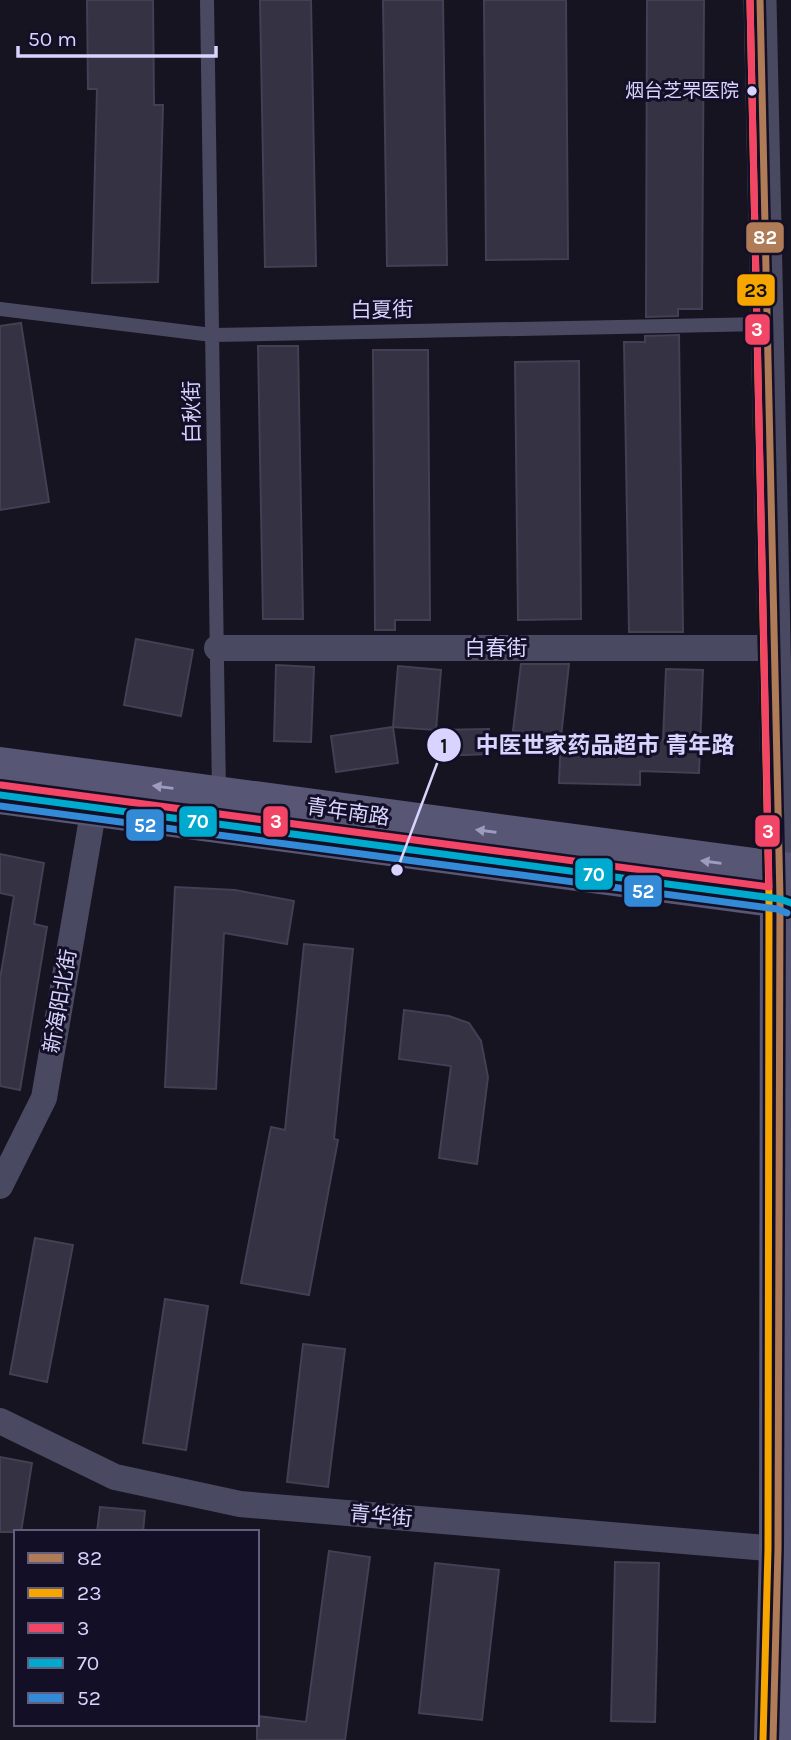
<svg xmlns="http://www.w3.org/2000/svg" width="791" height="1740" viewBox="0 0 791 1740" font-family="Karla,'Noto Sans SC',sans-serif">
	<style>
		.building { fill: #343243; stroke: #433f54; stroke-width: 2 }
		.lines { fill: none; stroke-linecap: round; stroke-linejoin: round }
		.service { stroke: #4a4962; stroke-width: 14 }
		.minor { stroke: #4a4962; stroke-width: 26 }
		.tertiary { stroke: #4a4962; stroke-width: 33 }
		.secondary { stroke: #575674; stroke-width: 38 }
		.bus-1-casing { stroke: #130f26; stroke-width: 12 }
		.bus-2-casing { stroke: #130f26; stroke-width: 12 }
		.bus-3-casing { stroke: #130f26; stroke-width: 12 }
		.bus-4-casing { stroke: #130f26; stroke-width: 12 }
		.bus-5-casing { stroke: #130f26; stroke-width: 12 }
		.bus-1 { stroke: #b07c57; stroke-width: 7 }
		.bus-2 { stroke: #f7a600; stroke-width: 7 }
		.bus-3 { stroke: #f34667; stroke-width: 7 }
		.bus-4 { stroke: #00a9ce; stroke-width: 7 }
		.bus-5 { stroke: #338bd7; stroke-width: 7 }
		.oneway { fill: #9e9bc0 }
		.bus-dot { fill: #d9d4ff; stroke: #130f26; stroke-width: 2.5 }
		.labels { text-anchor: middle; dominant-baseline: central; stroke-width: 6; stroke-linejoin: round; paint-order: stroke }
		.bus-label { font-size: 19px; fill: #d9d4ff; stroke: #130f26; text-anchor: end }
		.street-label { font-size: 21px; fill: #d9d4ff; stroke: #130f26 }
		.leader { fill: none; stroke: #d9d4ff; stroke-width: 2.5 }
		.callout-dot { fill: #d9d4ff; stroke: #130f26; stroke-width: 2.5 }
		.mark-label { font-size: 21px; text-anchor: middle; font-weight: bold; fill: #111 }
		.callout-label { font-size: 23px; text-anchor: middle; font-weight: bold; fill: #d9d4ff; stroke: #130f26; stroke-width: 6; stroke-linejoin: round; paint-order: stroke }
		.line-badge { stroke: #130f26; stroke-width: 2.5 }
		.badge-label { font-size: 19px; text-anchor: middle; font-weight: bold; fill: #fff }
		.pale-badge-label { font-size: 19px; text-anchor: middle; font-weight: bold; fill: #111 }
	</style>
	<rect width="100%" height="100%" fill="#161421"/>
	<g class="building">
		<polygon points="87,0 153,0 154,105 163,105 158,282 92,283 97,89 88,89"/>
		<polygon points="260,0 311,0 316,266 265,267"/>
		<polygon points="383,0 443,0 447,265 387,266"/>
		<polygon points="484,0 566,0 568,259 486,260"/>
		<polygon points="647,0 704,0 702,309 678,309 678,316 646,317"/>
		<polygon points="21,323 49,502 0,510 0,326"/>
		<polygon points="679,335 683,632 629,632 624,342 645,342 645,336"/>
		<polygon points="258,346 298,346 303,619 263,619"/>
		<polygon points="373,350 428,350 430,620 395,620 395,630 375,630"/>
		<polygon points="579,361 581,619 518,620 515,362"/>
		<polygon points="136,639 193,650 181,716 124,705"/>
		<polygon points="521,664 569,664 561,737 513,731"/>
		<polygon points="276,665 314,667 311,742 274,741"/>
		<polygon points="398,666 441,670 436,730 393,727"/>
		<polygon points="666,669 703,670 699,773 640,771 640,785 559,783 561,737 663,740"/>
		<polygon points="393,727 398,763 336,772 331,736"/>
		<polygon points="489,729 490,754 437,756 436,730"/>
		<polygon points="0,854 44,863 34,924 47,927 20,1090 0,1086 0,979 14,896 0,893"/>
		<polygon points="175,887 235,890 294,901 287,944 224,933 216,1089 165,1087"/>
		<polygon points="304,944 353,949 334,1139 338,1140 309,1295 241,1283 271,1127 285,1130"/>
		<polygon points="404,1010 449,1016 469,1023 481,1041 488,1077 477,1164 439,1158 451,1066 399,1059"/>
		<polygon points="35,1238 73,1245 47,1382 10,1374"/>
		<polygon points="165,1299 208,1306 186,1450 143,1443"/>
		<polygon points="303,1344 345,1349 328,1487 287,1482"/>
		<polygon points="0,1457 32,1463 21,1532 0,1532"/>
		<polygon points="100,1507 145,1511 143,1532 97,1532"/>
		<polygon points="329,1551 370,1557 345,1740 257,1740 257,1716 306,1722"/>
		<polygon points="615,1562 659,1563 655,1722 611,1721"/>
		<polygon points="435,1563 499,1570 482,1720 419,1713"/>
	</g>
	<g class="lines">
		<g class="service">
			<polyline points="207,0 219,793"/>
			<polyline points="0,309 212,335 767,324"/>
		</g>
		<g class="minor">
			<polyline points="217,648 774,648"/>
			<polyline points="0,1186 44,1098 94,807"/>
			<polyline points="0,1421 115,1477 240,1504 778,1549"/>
		</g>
		<polyline class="tertiary" points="760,0 779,871"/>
		<g class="secondary">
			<polyline points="0,766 791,872"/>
			<polyline points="0,795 780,899 791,903"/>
			<polyline points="773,1740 778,1549 779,871"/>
		</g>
		<g class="bus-1-casing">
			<polyline id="bus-1" points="760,0 780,899 778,1549 773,1740"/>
		</g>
		<g class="bus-2-casing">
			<polyline id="bus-2" points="750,0 769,899 768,1549 763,1740"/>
		</g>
		<g class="bus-3-casing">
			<polyline id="bus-3" points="1,785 769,887 750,0"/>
		</g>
		<g class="bus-4-casing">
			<polyline id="bus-4" points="0,795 780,899 791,903"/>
		</g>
		<g class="bus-5-casing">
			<polyline id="bus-5" points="0,806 777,909 787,913"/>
		</g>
		<use href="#bus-1" class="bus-1"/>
		<use href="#bus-2" class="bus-2"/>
		<use href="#bus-3" class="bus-3"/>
		<use href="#bus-4" class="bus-4"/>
		<use href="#bus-5" class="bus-5"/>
	</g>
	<defs><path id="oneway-solid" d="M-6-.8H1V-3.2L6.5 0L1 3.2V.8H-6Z" transform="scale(1.75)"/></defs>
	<g class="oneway">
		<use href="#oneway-solid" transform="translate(163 787) rotate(-173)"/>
		<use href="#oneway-solid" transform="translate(486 831) rotate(-172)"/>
		<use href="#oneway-solid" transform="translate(711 862) rotate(-172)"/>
	</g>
	<circle class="bus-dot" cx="752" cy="91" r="6"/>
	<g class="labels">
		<g class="bus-label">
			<text x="739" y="91">烟台芝罘医院</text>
		</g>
		<g class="street-label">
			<text transform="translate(382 310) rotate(-1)">白夏街</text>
			<text transform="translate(192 412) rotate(-91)">白秋街</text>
			<text x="496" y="648">白春街</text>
			<text transform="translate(348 812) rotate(8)">青年南路</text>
			<text transform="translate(60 1001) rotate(-80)">新海阳北街</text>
			<text transform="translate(381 1516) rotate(5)">青华街</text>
		</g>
	</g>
	<path class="leader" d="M397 870L444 745"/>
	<g class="callout-dot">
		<circle cx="397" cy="870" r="7"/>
		<circle cx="444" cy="745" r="18"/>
	</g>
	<g class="mark-label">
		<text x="444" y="753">1</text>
	</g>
	<g class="callout-label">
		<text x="605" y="753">中医世家药品超市 青年路</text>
	</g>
	<g class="line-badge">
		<rect x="745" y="221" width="40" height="33" rx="7" fill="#b07c57"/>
		<rect x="736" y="273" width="40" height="34" rx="7" fill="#f7a600"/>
		<rect x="744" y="313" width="27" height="33" rx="7" fill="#f34667"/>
		<rect x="178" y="805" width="40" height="33" rx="7" fill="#00a9ce"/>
		<rect x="262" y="805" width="27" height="33" rx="7" fill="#f34667"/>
		<rect x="125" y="808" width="40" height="34" rx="7" fill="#338bd7"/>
		<rect x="754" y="814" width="27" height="34" rx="7" fill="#f34667"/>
		<rect x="574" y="857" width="40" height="34" rx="7" fill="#00a9ce"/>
		<rect x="623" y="874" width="40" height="34" rx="7" fill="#338bd7"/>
	</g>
	<g class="badge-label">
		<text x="765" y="244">82</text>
		<text x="757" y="336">3</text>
		<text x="198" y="828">70</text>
		<text x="276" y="828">3</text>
		<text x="145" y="832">52</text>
		<text x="768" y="838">3</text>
		<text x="594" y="881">70</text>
		<text x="643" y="898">52</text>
	</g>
	<g class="pale-badge-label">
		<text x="756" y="297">23</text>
	</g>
	<rect x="14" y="1530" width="245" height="196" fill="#130f26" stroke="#625e7d" stroke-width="2"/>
	<rect x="28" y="1553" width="35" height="10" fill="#b07c57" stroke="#625e7d" stroke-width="2"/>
	<text x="77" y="1565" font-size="21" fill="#d9d4ff">82</text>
	<rect x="28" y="1588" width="35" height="10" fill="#f7a600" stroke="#625e7d" stroke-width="2"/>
	<text x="77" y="1600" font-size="21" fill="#d9d4ff">23</text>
	<rect x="28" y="1623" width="35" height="10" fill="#f34667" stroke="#625e7d" stroke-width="2"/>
	<text x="77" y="1635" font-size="21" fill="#d9d4ff">3</text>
	<rect x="28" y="1658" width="35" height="10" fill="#00a9ce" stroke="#625e7d" stroke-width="2"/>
	<text x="77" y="1670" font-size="21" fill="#d9d4ff">70</text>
	<rect x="28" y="1693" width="35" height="10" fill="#338bd7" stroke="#625e7d" stroke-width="2"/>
	<text x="77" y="1705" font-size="21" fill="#d9d4ff">52</text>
	<path d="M18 46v10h198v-10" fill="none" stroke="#d9d4ff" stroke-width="3.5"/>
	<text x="28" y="46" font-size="21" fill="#d9d4ff" stroke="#130f26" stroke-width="5" paint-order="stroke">50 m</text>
</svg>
